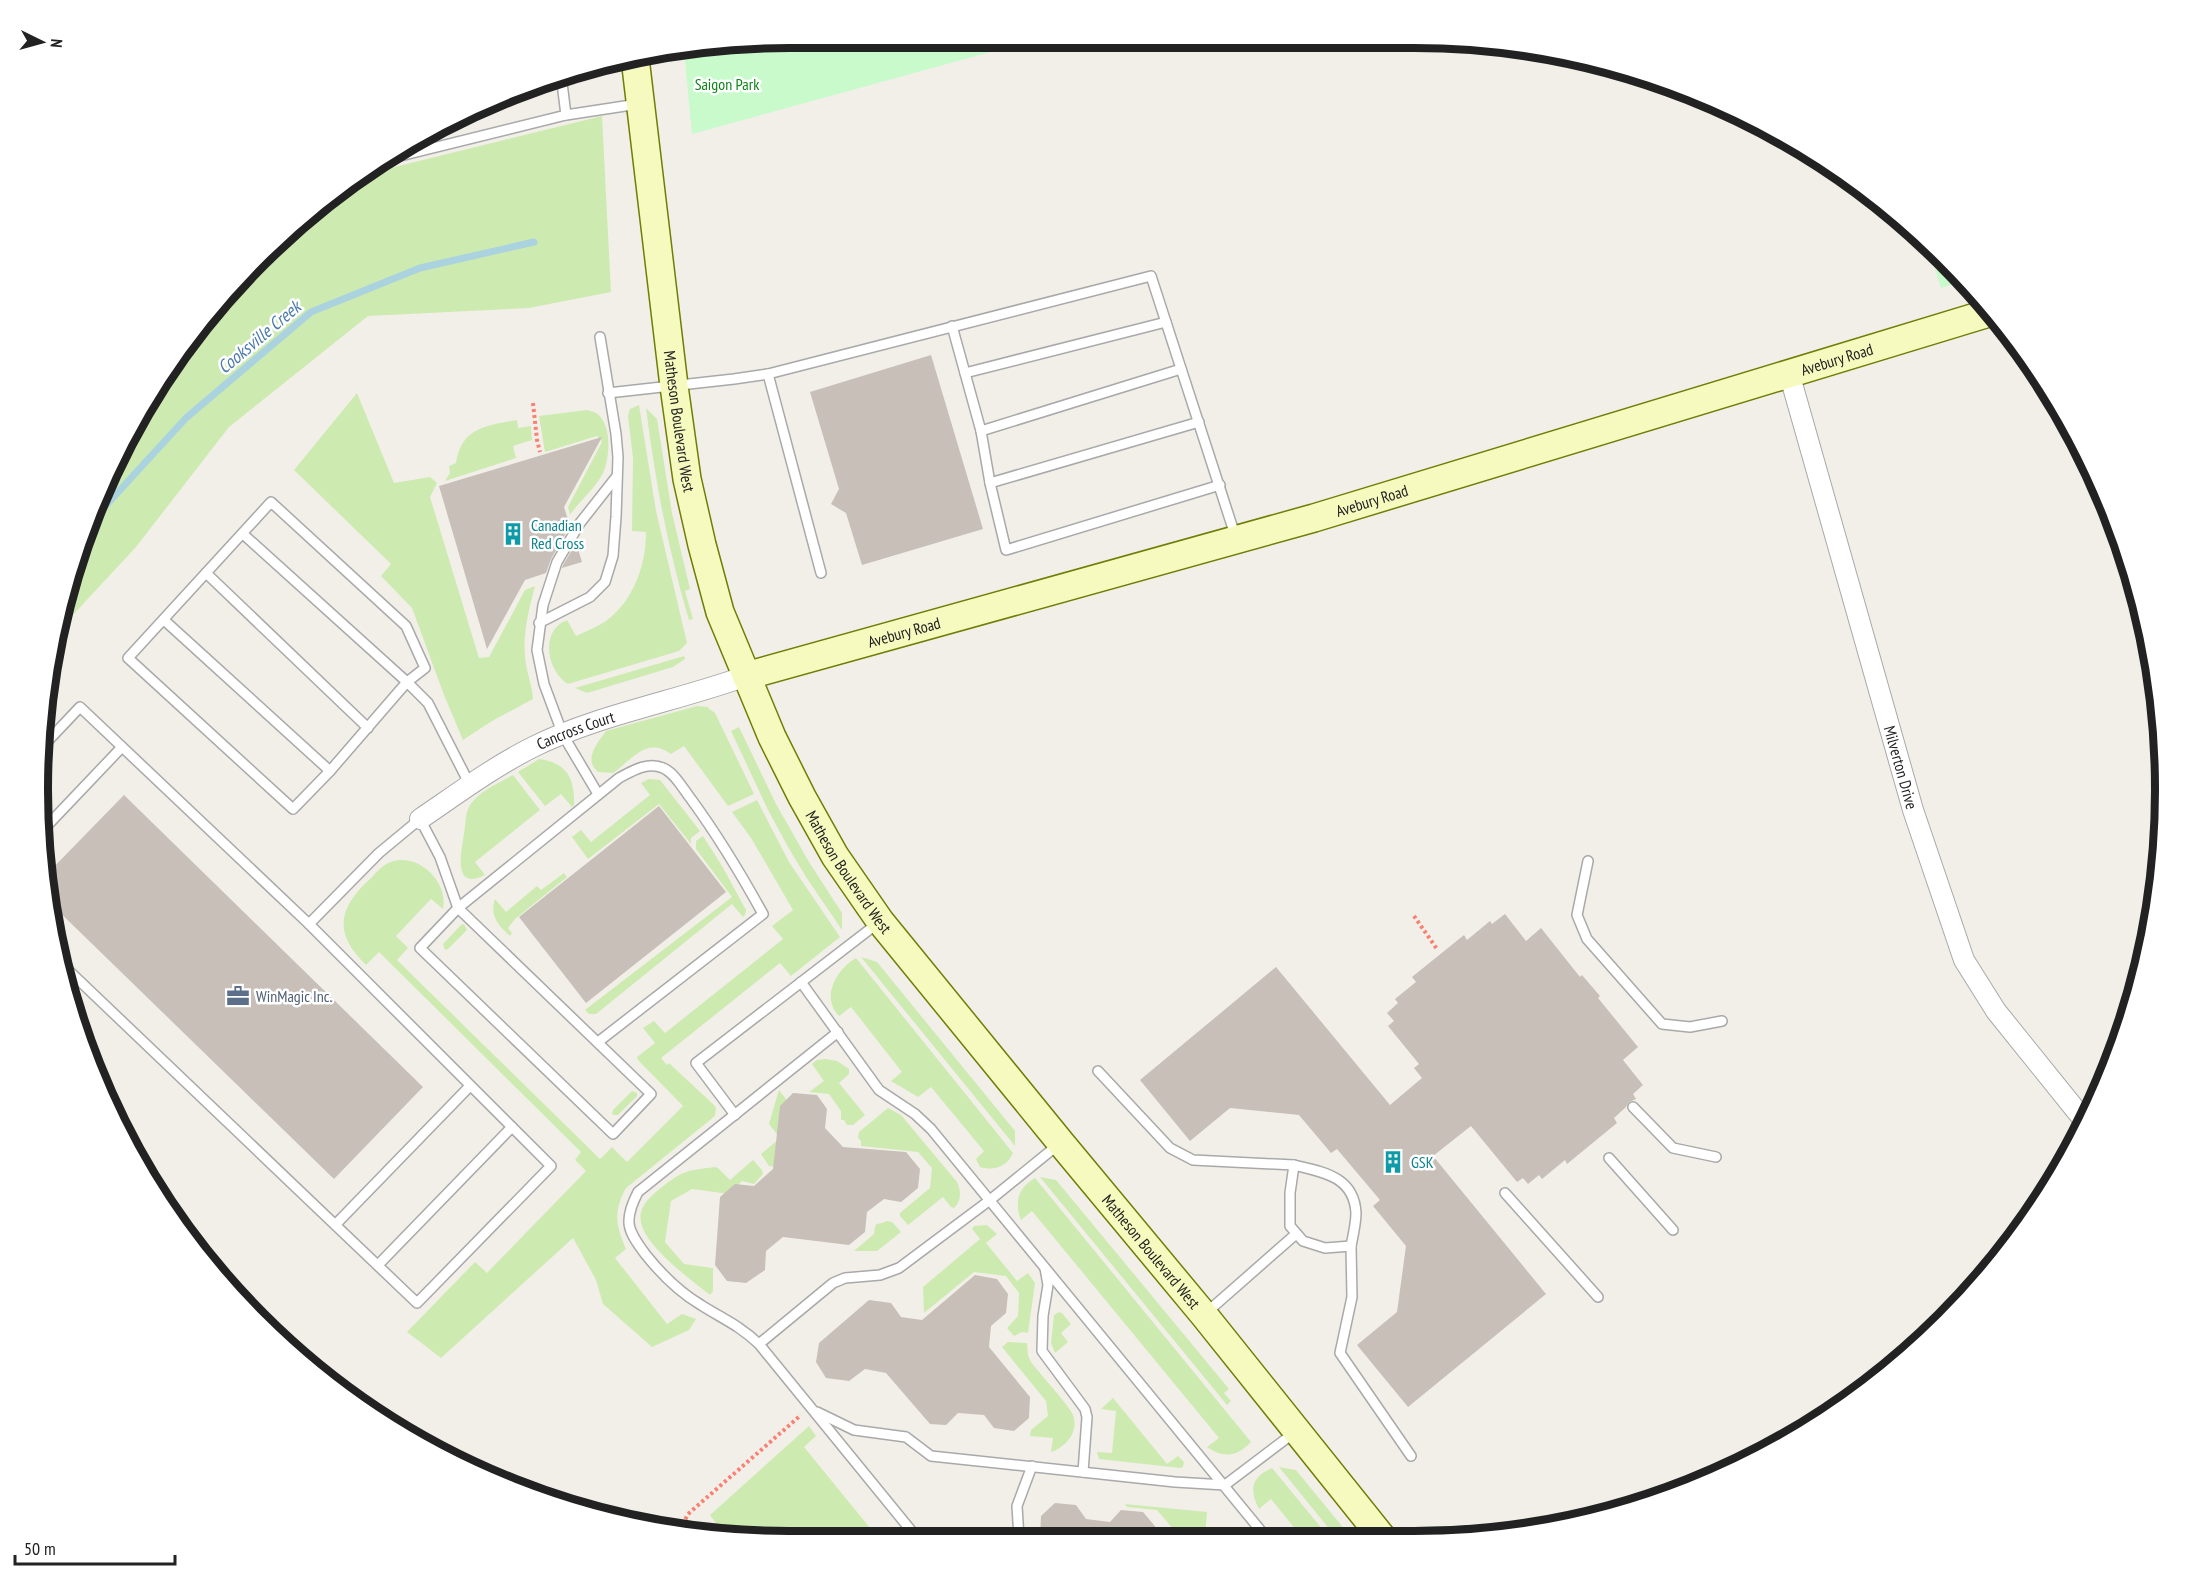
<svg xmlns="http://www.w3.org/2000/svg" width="2203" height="1579" viewBox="0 0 2203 1579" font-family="'PT Sans Narrow',sans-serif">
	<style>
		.grass { fill: #cdebb0 }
		.park { fill: #c8facc }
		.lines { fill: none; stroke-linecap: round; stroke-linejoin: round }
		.stream { stroke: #aad3df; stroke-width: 7 }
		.building { fill: #c7bfb8 }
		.lane-casing { stroke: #a9a9a9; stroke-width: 12 }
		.street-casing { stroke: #a9a9a9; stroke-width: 22 }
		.secondary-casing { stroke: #707d05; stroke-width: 30 }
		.path { stroke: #fa8072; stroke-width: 4; stroke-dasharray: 3 3; stroke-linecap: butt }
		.lane { stroke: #fff; stroke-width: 9 }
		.street { stroke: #fff; stroke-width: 20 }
		.secondary { stroke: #f7fabf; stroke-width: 27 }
		.labels { text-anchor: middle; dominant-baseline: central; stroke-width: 5; stroke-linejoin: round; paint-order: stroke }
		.park-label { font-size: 16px; fill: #0c8416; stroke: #fff }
		.street-label { font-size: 16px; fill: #222; stroke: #fff }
		.culture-label { font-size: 16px; fill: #0d838f; stroke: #fff; text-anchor: start }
		.service-label { font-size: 16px; fill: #4e5e75; stroke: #fff; text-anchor: start }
		.water-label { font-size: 18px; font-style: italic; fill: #4a7aab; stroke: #fff }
		.rim { fill: none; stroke: #222; stroke-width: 8 }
	</style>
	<rect width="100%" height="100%" fill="#f2efe9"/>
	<g class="grass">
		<polygon points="602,116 611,292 529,308 368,316 229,427 136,547 58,631 77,548 115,457 224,294 358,176"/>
		<path d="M357 393 394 483 430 477 437 483 430 497 479 658 489 657 525 590 535 586C529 609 523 632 525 656 526 671 532 684 533 699L492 721 463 740 444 695 412 608 381 576 391 564 294 470Z"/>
		<path d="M639 405 656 511 687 643 679 651 568 684C546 671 540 630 567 620L576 636C586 631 597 627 606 621 634 600 646 565 646 532L632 531 633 458 628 416 630 409Z"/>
		<path d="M646 408 657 419 672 513 690 589 685 591 693 619 689 620C668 550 655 480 646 408Z"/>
		<path d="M587 410C590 411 594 412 596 413 613 424 610 460 602 475 594 490 579 501 570 515L568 507 602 442 597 436 545 452 539 416Z"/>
		<path d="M517 420 518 428 531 426 532 440 513 446 516 458 445 481 450 473 449 466 456 463C461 428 486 425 517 420Z"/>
		<polygon points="684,656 685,659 673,667 587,693 575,688"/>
		<path d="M697 706 708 707 709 709 715 713 754 794 728 806 684 746 671 754C646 736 633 759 613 773L598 772C583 759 597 744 606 731Z"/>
		<polygon points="739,727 776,804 809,862 842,913 842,930 806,877 788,847 768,810 731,731"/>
		<path d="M539 759C567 763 575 778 574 805L572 807 561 794 545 806 518 772Z"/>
		<path d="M513 775 540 810 475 862 485 875C451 892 462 850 464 833 466 824 465 813 470 805 479 791 499 783 513 775Z"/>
		<polygon points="649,779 660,780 700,831 691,838 691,844 659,804 588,859 572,837 581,830 591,842 650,795 641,783"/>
		<path d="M757 800 789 862 840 937 791 976 780 963 661 1058 667 1065 669 1063 714 1105 716 1108 715 1116 626 1188C613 1212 616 1225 626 1249L615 1258 667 1324 682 1314 696 1319 689 1330 652 1347 603 1304 596 1280 573 1238 441 1358 407 1332 475 1262 487 1273 586 1171 575 1160 581 1152 379 952 366 965C334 934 337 909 370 879 376 873 383 864 391 862 418 852 449 882 443 909L431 899 396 936 408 948 397 960 600 1159 612 1147 627 1162 683 1106 638 1060 637 1057 655 1043 643 1028 654 1021 665 1033 783 939 772 926 793 910 751 838 732 812Z"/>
		<polygon points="703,836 722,866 746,910 745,915 743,917 732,904 596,1014 589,1014 585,1010 732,897 696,849 696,841"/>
		<path d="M564 873 567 877 515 919 508 928 512 933 510 936C499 926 489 916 495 899L506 912 537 886 541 890Z"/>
		<polygon points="464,924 467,930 448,949 445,950 443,944 461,925"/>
		<polygon points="861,957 877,962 1015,1131 1015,1146"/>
		<path d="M856 958 1013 1153C1007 1167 994 1171 980 1167L976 1159 984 1151 931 1087 918 1097 891 1081 902 1072 851 1007 839 1016C820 997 837 969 856 958Z"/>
		<polygon points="826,1059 837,1061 849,1069 849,1074 839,1083 865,1115 853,1125 847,1125 844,1120 841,1120 841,1111 829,1094 809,1092 824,1081 812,1064 817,1060"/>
		<polygon points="779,1090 789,1103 778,1167 769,1166 761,1154 780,1138 769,1124"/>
		<polygon points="632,1091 637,1093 637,1096 618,1115 614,1115 612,1114 613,1110"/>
		<path d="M888 1108 901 1115 957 1182C961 1190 962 1201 954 1208L951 1207 943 1197 908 1225 900 1216V1213L930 1188 932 1168 918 1152 861 1146V1141L858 1138 859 1132Z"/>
		<path d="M753 1160 762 1170 763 1174 754 1184 742 1181 729 1194 692 1189 671 1201 665 1242 684 1264 713 1268V1291L710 1295C692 1281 644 1245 641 1222 638 1208 648 1199 657 1191 682 1171 683 1171 715 1167L718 1168 730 1180Z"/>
		<polygon points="1040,1177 1056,1180 1229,1389 1224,1393 1231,1401 1227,1405"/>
		<path d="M1035 1178 1251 1442C1238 1456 1224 1459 1207 1447L1219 1438 1032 1211 1021 1220C1014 1202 1018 1188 1035 1178Z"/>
		<path d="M886 1221 892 1222 901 1232 877 1251H854L874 1234C876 1218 877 1227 886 1221Z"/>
		<polygon points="987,1225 997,1234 986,1243 1017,1281 1028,1273 1035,1283 1028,1333 1022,1332 1014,1336 1007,1328 1018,1316 1019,1293 1006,1276 974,1272 924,1313 923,1287 980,1239 972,1229 974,1226"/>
		<polygon points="1059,1312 1062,1313 1071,1324 1061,1333 1068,1342 1055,1353 1051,1343 1054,1315"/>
		<path d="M1008 1342 1027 1343 1028 1355 1031 1362C1039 1373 1069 1405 1073 1415 1079 1432 1066 1447 1051 1452L1053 1438 1030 1436 1031 1430 1048 1416 1046 1401 1002 1347Z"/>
		<polygon points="1113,1398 1167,1464 1178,1456 1184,1462 1183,1467 1180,1468 1099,1459 1097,1452 1112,1453 1116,1411 1101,1409"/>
		<polygon points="809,1426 816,1436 804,1447 879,1539 741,1540 727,1538 710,1515"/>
		<polygon points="1279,1467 1296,1470 1350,1536 1335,1536"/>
		<path d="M1272 1468 1328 1536H1301L1271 1499 1259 1509C1249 1490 1251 1477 1272 1468Z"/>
		<polygon points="1125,1504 1207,1512 1205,1537 1180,1537 1157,1510 1127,1507"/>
	</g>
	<g class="park">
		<polygon points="790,38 1042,38 692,134 684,51"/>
		<polygon points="1926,241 1965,280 1941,288"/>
	</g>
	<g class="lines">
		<polyline class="stream" points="87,526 186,418 311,312 420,268 534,242"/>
	</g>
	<g class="building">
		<polygon points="931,355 983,529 862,565 846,513 831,504 839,489 810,392"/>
		<polygon points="602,437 564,507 570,526 551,559 546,573 525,580 487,649 439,486"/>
		<polygon points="576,543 582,562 562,568 563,565"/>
		<polygon points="124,795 423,1087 334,1179 47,900 44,877"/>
		<polygon points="659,806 726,892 586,1003 519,917"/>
		<polygon points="1505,914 1526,941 1541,928 1580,977 1582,975 1600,996 1598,998 1638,1047 1623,1060 1643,1085 1633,1094 1636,1099 1629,1102 1626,1107 1614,1118 1617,1123 1567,1164 1565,1160 1542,1179 1539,1175 1528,1184 1523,1178 1517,1182 1471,1126 1433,1156 1546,1294 1408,1407 1357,1345 1397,1312 1406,1246 1373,1206 1380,1200 1337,1149 1331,1153 1299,1115 1230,1108 1190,1141 1140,1080 1276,967 1390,1105 1422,1078 1414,1068 1419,1064 1388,1026 1394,1021 1387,1013 1398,1003 1395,999 1416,982 1412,977 1464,935 1467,940 1490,921 1492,924"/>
		<polygon points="793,1093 817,1095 827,1109 825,1128 843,1147 906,1152 920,1169 918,1188 901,1202 884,1199 867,1212 865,1232 849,1245 783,1237 766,1251 765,1270 746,1283 727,1281 715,1265 720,1197 735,1184 754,1186 773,1169 780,1106"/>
		<polygon points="975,1275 997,1279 1008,1294 1006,1313 991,1326 989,1347 1030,1397 1029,1418 1014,1431 994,1428 984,1415 958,1413 946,1425 930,1424 886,1373 865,1369 849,1381 826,1378 816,1362 819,1343 869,1300 891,1303 901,1317 922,1320"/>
		<polygon points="1055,1503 1076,1505 1086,1519 1110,1522 1121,1510 1143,1512 1164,1537 1040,1538 1041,1516"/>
	</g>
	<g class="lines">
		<g class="lane-casing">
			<g id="lane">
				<polyline points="566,115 638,104"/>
				<polyline points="376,162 566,115 561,75"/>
				<polyline points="952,326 981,431 990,483 1006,550 1220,485"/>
				<polyline points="965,373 1166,322"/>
				<polyline points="768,374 821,573"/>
				<polyline points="608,393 734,379 768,374 1151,276 1236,538"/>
				<polyline points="981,431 1181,369"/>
				<polyline points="990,483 1199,422"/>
				<polyline points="243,534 407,682 330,771 293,809 128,658 271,502 406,626 425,668 407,682 428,703 470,785"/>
				<polyline points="206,573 368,728"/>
				<polyline points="164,620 330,771"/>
				<polyline points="539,623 590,597 605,582 613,556 616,517 618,457 616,434 600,337"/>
				<polyline points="44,745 80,707 309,924"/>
				<polyline points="598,794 563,735 544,684 537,650 543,605 557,562 580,523 617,476"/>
				<polyline points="44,829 122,747"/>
				<polyline points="1588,861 1577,915 1587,939 1662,1024 1690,1027 1722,1021"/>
				<polygon points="458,908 651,1094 613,1134 420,948"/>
				<path d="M65 967 417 1303 551 1166 309 924 379 853 420 819 440 857 458 908 619 778C632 771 648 761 663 768 675 773 683 789 691 799 718 836 741 874 763 914L598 1042"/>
				<polyline points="801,982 879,1090 915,1114 931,1129 1266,1537"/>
				<path d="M838 1032 638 1192C623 1221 627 1230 646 1255 662 1275 679 1292 701 1305 723 1319 739 1325 759 1344L918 1539"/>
				<polyline points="1098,1071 1170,1148 1193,1160 1294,1165 1290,1193 1290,1226 1303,1241 1325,1248 1351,1246 1352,1297 1340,1353 1411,1456"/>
				<polyline points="1633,1107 1673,1148 1716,1157"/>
				<polyline points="735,1115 696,1063 878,923"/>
				<polyline points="1609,1158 1673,1230"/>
				<path d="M1294 1165C1322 1172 1354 1176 1356 1213 1356 1223 1353 1236 1351 1246"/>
				<polyline points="1505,1193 1598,1297"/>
				<polyline points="336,1224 470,1086"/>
				<polyline points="378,1265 512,1127"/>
				<polyline points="1045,1268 1048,1285 1043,1316 1042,1351 1085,1409 1087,1417 1083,1472"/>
				<polyline points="1206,1313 1296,1234"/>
				<polyline points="759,1344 833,1283 845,1278 880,1275 899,1268 990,1200 1059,1144"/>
				<polyline points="817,1412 854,1430 906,1437 931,1456 1175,1482 1225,1485 1295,1432"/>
				<polyline points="1019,1538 1017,1506 1032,1466"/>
			</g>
		</g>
		<g class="street-casing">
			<g id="street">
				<path id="s1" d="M1789 373 1913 810 1964 960 1996 1011 2087 1124"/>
				<path id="s2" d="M420 819C457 794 493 767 533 747 597 715 677 701 746 676"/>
			</g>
		</g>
		<g class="secondary-casing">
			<g id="secondary">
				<path id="s3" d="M635 58 674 386 687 479 702 545 720 612 772 737 802 797 835 856 880 921 1061 1143 1204 1315 1381 1536"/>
				<path id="s4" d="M746 676 1314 518 1992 312"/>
			</g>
		</g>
		<g class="path">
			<polyline points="657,59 675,57 699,49"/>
			<polyline points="1960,274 1968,296"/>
			<polyline points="533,403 537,440 540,452"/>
			<polyline points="1414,916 1437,949"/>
			<polyline points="680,1530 688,1514 801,1415"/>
		</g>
		<use href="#lane" class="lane"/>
		<use href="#street" class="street"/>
		<use href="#secondary" class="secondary"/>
	</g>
	<defs>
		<g id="building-bare" transform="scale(1.8)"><path d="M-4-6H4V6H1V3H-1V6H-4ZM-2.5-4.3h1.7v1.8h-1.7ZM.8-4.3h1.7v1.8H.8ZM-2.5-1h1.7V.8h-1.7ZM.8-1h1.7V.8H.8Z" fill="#0f9aa8" stroke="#fff" stroke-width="2.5" paint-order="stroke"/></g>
		<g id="office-bare" transform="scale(1.8)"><path d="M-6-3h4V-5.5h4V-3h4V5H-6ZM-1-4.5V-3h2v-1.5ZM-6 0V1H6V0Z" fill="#5c6f8a" stroke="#fff" stroke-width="2.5" paint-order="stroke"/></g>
	</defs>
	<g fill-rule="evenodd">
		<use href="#building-bare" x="513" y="534"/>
		<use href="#office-bare" x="238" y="996"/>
		<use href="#building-bare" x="1393" y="1162"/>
	</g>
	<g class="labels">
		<g class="park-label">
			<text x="727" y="84">Saigon Park</text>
		</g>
		<g class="street-label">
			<text stroke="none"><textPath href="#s4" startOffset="1136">Avebury Road</textPath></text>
			<text stroke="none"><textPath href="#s3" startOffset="366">Matheson Boulevard West</textPath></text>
			<text stroke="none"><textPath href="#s4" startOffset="650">Avebury Road</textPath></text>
			<text stroke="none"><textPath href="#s4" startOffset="164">Avebury Road</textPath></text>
			<text stroke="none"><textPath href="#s2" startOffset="180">Cancross Court</textPath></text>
			<text stroke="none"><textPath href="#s1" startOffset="410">Milverton Drive</textPath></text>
			<text stroke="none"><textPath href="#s3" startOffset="852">Matheson Boulevard West</textPath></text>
			<text stroke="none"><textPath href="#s3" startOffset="1338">Matheson Boulevard West</textPath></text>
		</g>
		<g class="culture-label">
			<text x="531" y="525">Canadian<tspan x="531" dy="18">Red Cross</tspan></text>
			<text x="1411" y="1162">GSK</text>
		</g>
		<g class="service-label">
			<text x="256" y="996">WinMagic Inc.</text>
		</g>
		<g class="water-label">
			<text transform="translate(259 337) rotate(-40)">Cooksville Creek</text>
		</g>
	</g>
	<path d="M0 0H2203V1579H0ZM789 48H1414A741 741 0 0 1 2155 789V790A741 741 0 0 1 1414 1531H789A741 741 0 0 1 48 790V789A741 741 0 0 1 789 48Z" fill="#fff" fill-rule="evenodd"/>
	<path class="rim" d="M789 48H1414A741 741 0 0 1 2155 789V790A741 741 0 0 1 1414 1531H789A741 741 0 0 1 48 790V789A741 741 0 0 1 789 48Z"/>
	<g transform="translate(42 42) rotate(95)" stroke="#ffffff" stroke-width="4.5" paint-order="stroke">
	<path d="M0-4.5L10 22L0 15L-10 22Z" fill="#222222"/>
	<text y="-9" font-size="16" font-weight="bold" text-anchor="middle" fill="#222222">N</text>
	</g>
	<path d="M15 1555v9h160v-9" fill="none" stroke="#222222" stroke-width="3"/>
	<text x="24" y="1555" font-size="18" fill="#222222" stroke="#ffffff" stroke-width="4.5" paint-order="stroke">50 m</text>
</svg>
